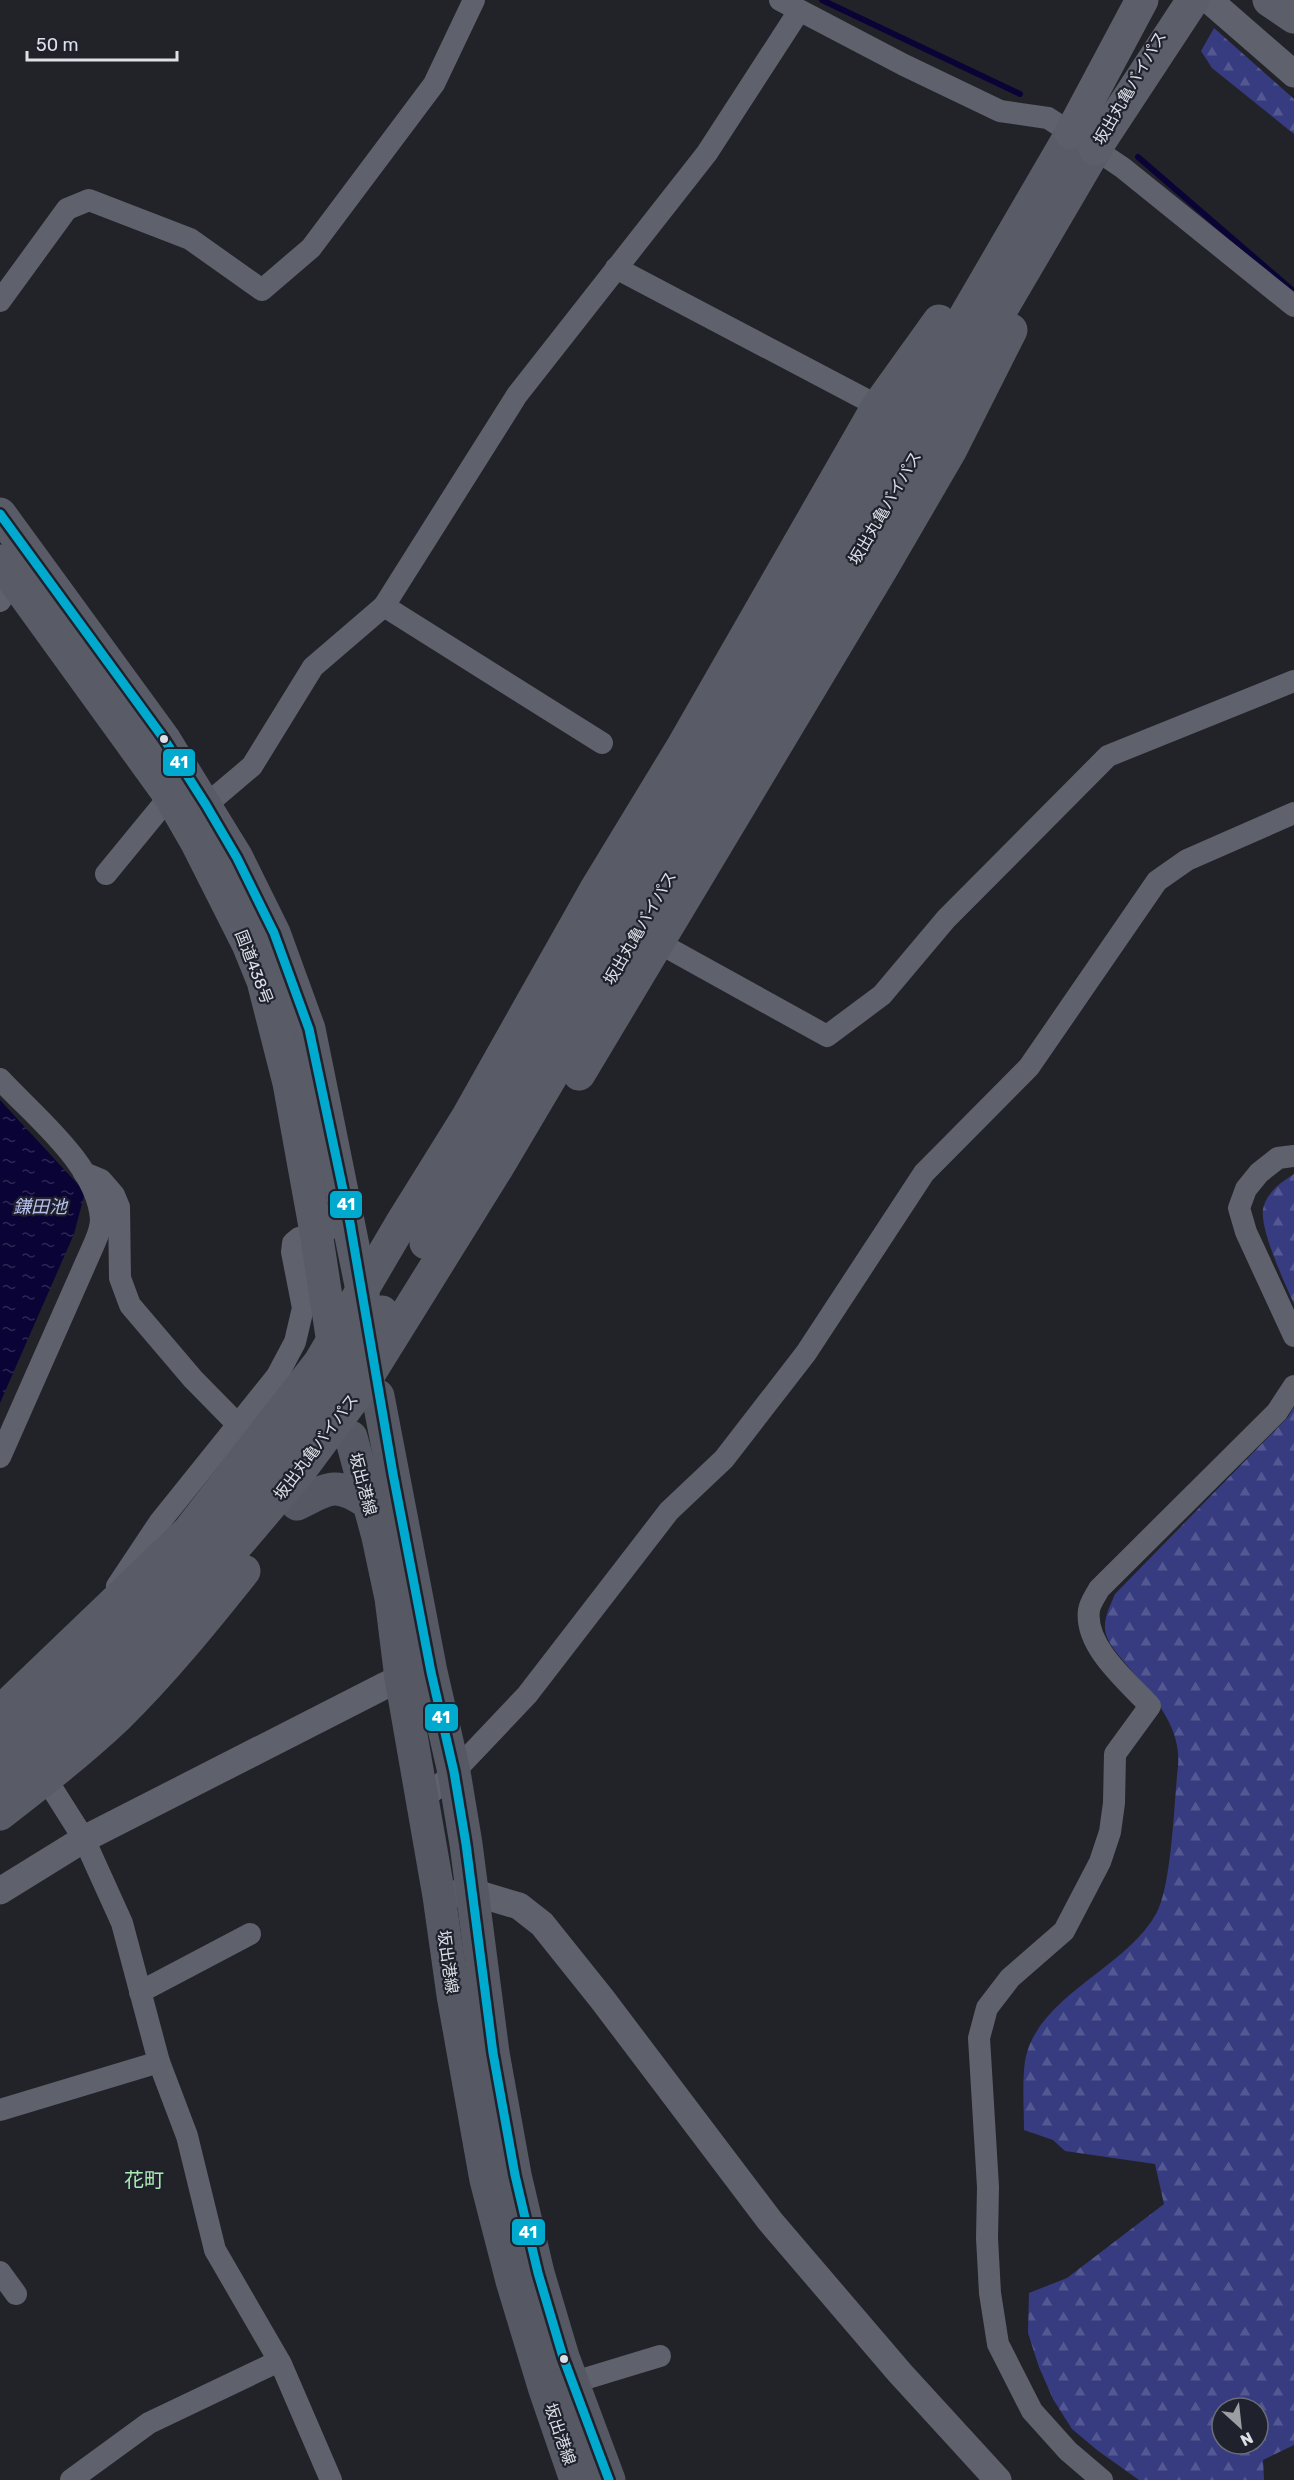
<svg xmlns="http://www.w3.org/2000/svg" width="1294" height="2480" viewBox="0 0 1294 2480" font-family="Rubik,'Noto Sans JP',sans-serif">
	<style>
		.forest { fill: url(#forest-firs); fill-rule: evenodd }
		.water { fill: url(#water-ripples) }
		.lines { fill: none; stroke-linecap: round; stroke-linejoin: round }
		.stream { stroke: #0a0336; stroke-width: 6 }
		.minor { stroke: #5f616c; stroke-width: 22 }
		.tertiary { stroke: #5f616c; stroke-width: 27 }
		.primary { stroke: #565964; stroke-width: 33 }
		.trunk { stroke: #595c66; stroke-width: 33 }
		.motorway { stroke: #5c5e69; stroke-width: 33 }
		.bus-1-casing { stroke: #1f212c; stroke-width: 14 }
		.bus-1 { stroke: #00a9ce; stroke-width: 9 }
		.bus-dot { fill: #dee0e7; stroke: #1f212c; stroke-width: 2 }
		.labels { text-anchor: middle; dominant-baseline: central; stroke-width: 4.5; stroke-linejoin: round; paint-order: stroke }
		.street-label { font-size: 16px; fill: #dee0e7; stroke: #1f212c }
		.water-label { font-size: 18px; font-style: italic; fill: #b9c2ee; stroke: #1f212c }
		.quarter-label { font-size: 20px; fill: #acecb4; stroke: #1f212c }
		.line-badge { stroke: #1f212c; stroke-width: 2 }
		.badge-label { font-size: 16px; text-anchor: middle; font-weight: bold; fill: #fff }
	</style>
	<defs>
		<pattern id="forest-firs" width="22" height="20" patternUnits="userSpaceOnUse" patternTransform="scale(1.5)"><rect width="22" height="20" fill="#373c80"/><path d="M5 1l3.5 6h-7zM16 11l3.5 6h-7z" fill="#545892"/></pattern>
		<pattern id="water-ripples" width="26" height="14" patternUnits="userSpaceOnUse" patternTransform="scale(1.5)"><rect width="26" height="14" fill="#0a0336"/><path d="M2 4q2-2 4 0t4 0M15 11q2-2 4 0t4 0" fill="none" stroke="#2d2753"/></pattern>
	</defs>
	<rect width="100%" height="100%" fill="#222329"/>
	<g class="forest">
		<polygon points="1214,28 1294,99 1294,134 1212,68 1201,51"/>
		<path d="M1294 1174V1304C1285 1283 1260 1231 1263 1209 1266 1193 1281 1182 1294 1174Z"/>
		<path d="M1294 1407V2445L1263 2460 1264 2480H1139L1097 2450 1072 2429 1053 2399 1039 2367 1028 2333 1029 2293 1067 2278 1164 2204 1155 2164 1065 2151 1053 2140 1024 2130C1024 2108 1022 2083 1025 2061 1036 1997 1125 1969 1156 1914 1172 1886 1174 1801 1178 1766 1182 1725 1150 1693 1126 1664 1118 1654 1106 1642 1105 1629 1104 1617 1111 1604 1115 1594L1288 1417ZM1222 2408H1258V2444H1222Z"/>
	</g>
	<polygon class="water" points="0,1100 85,1192 74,1234 0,1403"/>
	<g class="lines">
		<g class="stream">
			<polyline points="822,0 1020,94"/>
			<polyline points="1138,157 1292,290"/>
		</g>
		<g class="minor">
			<polyline points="780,0 904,65 1000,111 1048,118 1071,133"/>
			<polyline points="1095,149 1123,168 1294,306"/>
			<polyline points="616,268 878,406"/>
			<polyline points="0,301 67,209 89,200 190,239 262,290 311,248 434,84 474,0"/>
			<polyline points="0,601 21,569"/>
			<polyline points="384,606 602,743"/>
			<polyline points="206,805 252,766 313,667 384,606 517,395 707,153 799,11"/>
			<polyline points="106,874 170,796"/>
			<polyline points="659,943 827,1036 882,995 946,919 1108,756 1294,681"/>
			<path d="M0 1079C35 1117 97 1165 101 1219 101 1227 98 1235 95 1242L0 1457"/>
			<polyline points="1294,1156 1278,1158 1259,1173 1246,1189 1239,1208 1246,1232 1294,1336"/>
			<polyline points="84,1173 101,1180 114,1195 119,1207 120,1278 130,1305 193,1379 247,1434"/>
			<polyline points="117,1586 159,1523 277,1376 295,1342 303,1308 292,1252 293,1243 299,1238 329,1229"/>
			<polyline points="41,1771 84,1839 122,1923 159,2062 187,2136 215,2250 281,2364 331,2480"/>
			<polyline points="422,1801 454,1772 527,1695 669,1511 724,1459 806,1353 924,1173 1029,1067 1157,881 1187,860 1294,813"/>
			<polyline points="140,1992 250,1934"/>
			<polyline points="0,2110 159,2062"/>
			<polyline points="0,2272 16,2294"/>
			<polyline points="558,2387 660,2356"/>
			<polyline points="71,2480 149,2423 279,2361"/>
			<path d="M1102 2480 1068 2451 1032 2411 998 2344 990 2293 987 2238 988 2187 979 2038 987 2008 1010 1978 1064 1931 1100 1862 1110 1832 1114 1803 1115 1754 1150 1706C1127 1681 1084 1646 1089 1610 1090 1603 1096 1595 1099 1589L1277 1412 1294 1386"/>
		</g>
		<g class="tertiary">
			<polyline points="1209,0 1294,74"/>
			<polyline points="0,1891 84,1839 382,1687 401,1678 419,1674"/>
			<polyline points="453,1894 472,1892 519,1906 542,1924 602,1999 770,2221 900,2373 998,2480"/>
		</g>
		<g class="primary">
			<polyline points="378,1396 431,1672 454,1772 466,1844 493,2053 515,2175 538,2273 563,2357 609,2480"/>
			<polyline points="351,1437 378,1537 391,1598 401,1678 439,1896 453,1995 486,2180 512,2281 545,2390 576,2480"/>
			<path d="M297 1504C329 1488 335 1481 367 1502"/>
		</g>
		<g class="trunk">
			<polyline points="0,514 164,739 237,858 274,933 309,1029 364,1300"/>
			<polyline points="0,561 170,796 197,843 248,944 263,981 289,1083 316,1232 334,1349"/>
			<polyline points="579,1074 882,568 950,451 1011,330"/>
			<polyline points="426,1243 1085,110"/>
			<polyline points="0,1712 188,1532 320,1362 401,1224 467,1118 596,889 683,746 878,406 939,321"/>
			<path d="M0 1745C148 1621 279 1475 382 1312"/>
			<polyline points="0,1782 98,1695 180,1612 302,1468 356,1395 497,1168 603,989 1110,124"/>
			<path d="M0 1814C40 1783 80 1752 117 1717 163 1672 204 1621 244 1571"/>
		</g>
		<g class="motorway">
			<polyline points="1269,0 1294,17"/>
			<polyline points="1071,133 1142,0"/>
			<polyline points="1095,149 1193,0"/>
		</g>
		<g class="bus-1-casing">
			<polyline id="bus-1" points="0,514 164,739 206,805 237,858 274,933 309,1029 350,1223 393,1474 431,1672 454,1772 466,1844 493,2053 515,2175 538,2273 563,2357 609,2480"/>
		</g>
		<use href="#bus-1" class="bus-1"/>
	</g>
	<g class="bus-dot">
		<circle cx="164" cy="739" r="5"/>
		<circle cx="564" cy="2359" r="5"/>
	</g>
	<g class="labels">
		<g class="street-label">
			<text transform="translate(1130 88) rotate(-60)">坂出丸亀バイパス</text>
			<text transform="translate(885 508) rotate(-60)">坂出丸亀バイパス</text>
			<text transform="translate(640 928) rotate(-60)">坂出丸亀バイパス</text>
			<text transform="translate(254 967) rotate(69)">国道438号</text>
			<text transform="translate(316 1447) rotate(-53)">坂出丸亀バイパス</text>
			<text transform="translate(363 1484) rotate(75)">坂出港線</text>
			<text transform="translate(448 1962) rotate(82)">坂出港線</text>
			<text transform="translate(560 2434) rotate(71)">坂出港線</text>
		</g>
		<g class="water-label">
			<text x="40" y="1207">鎌田池</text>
		</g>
		<g class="quarter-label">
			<text x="144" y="2180">花町</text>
		</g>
	</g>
	<g class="line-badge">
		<rect x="162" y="748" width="34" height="29" rx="6" fill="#00a9ce"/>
		<rect x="329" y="1190" width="34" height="29" rx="6" fill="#00a9ce"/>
		<rect x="424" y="1703" width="35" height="29" rx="6" fill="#00a9ce"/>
		<rect x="511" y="2218" width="35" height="28" rx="6" fill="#00a9ce"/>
	</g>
	<g class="badge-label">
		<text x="179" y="768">41</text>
		<text x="346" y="1210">41</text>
		<text x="441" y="1723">41</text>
		<text x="528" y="2238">41</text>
	</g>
	<g transform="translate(1240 2426) rotate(153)"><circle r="28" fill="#1f212c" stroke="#6b6d77" stroke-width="1.5"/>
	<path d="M0-4.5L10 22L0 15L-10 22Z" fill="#9c9ea4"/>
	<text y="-9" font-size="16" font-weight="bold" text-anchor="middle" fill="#dee0e7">N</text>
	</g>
	<path d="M27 51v9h150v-9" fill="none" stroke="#dee0e7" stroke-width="3"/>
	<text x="36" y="51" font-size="18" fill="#dee0e7" stroke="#1f212c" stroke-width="4.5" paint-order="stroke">50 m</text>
</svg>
